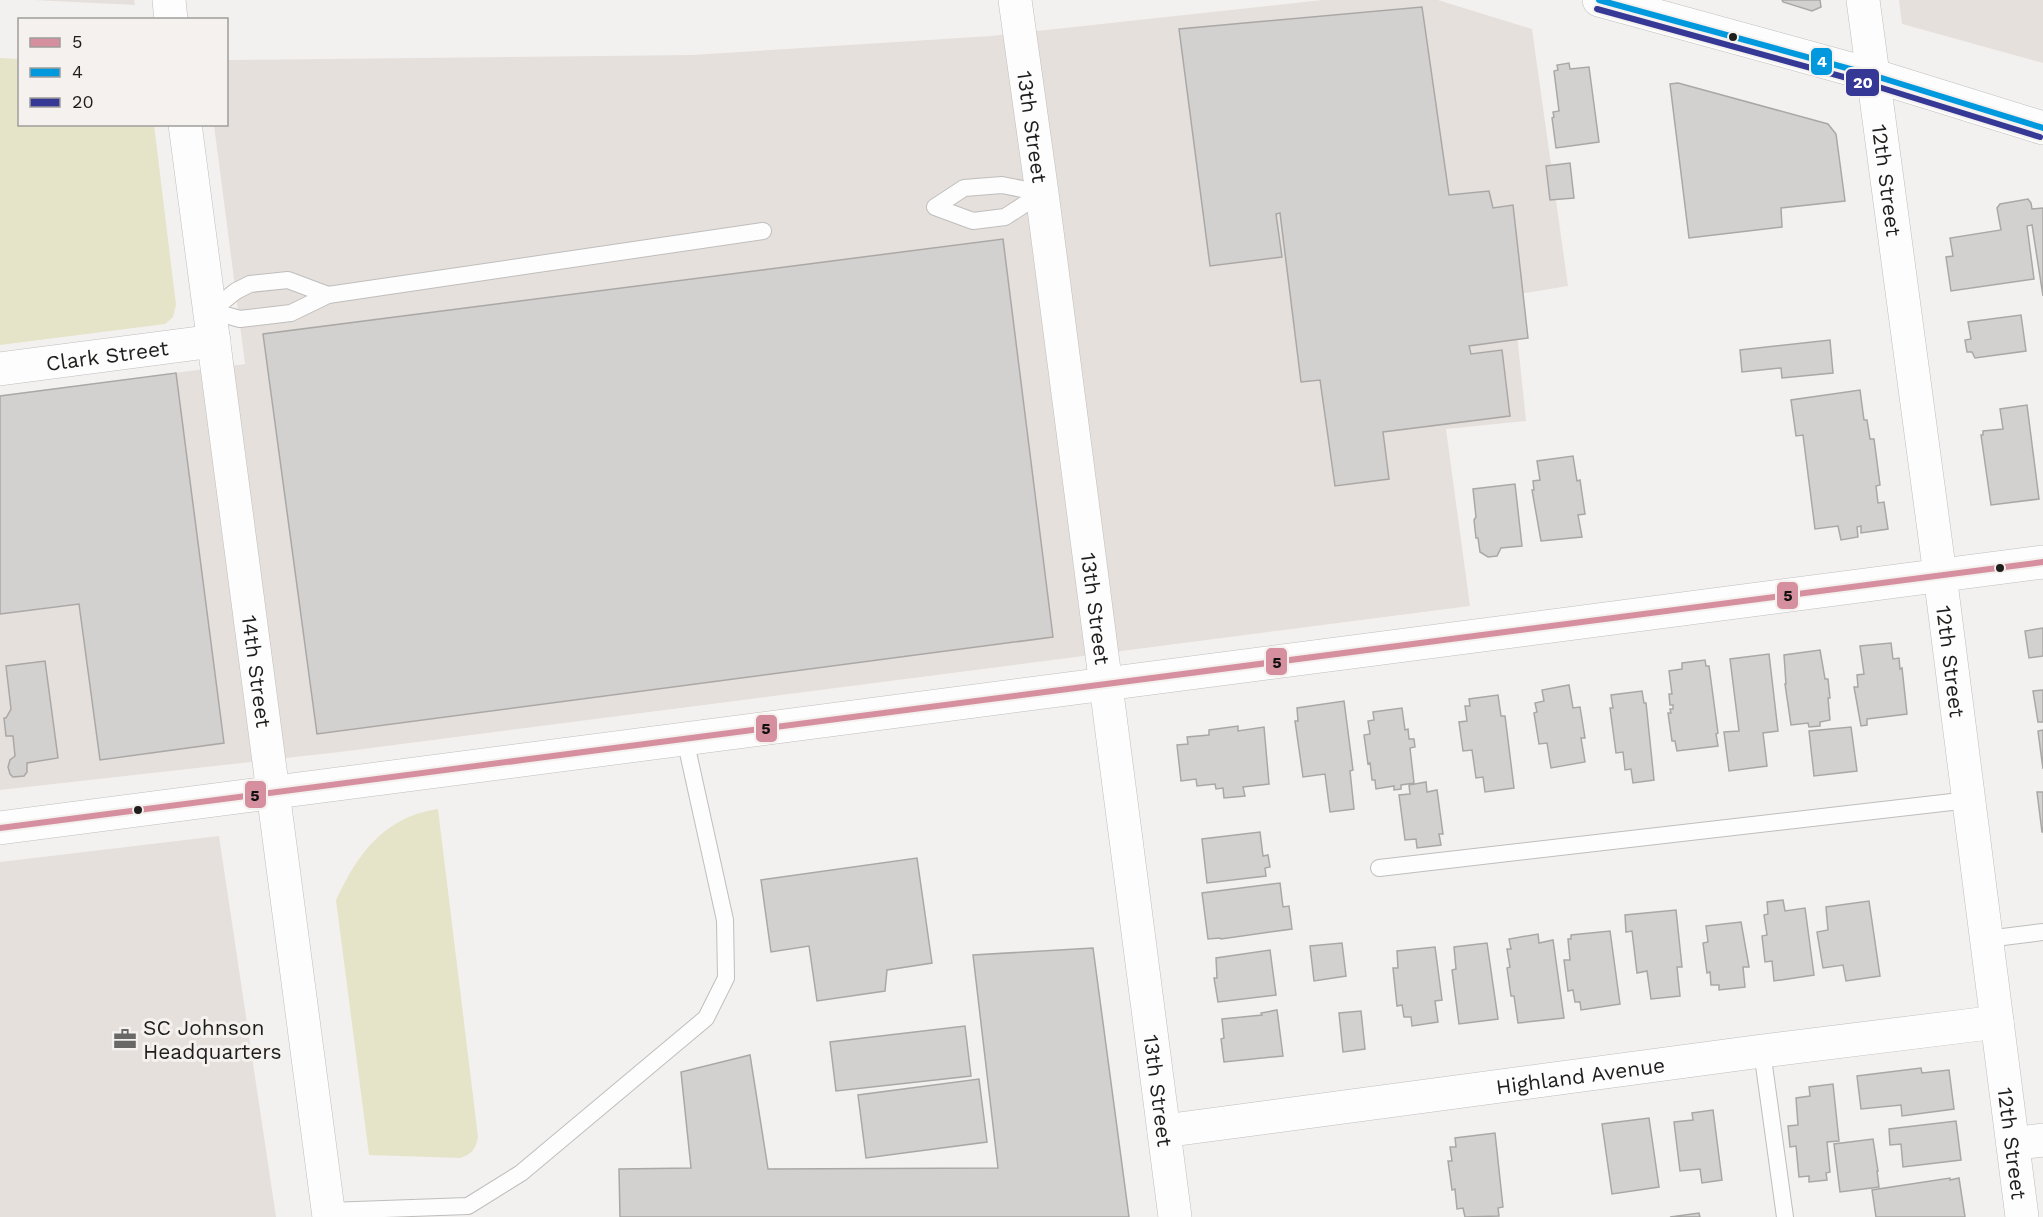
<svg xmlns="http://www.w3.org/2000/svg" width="2043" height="1217" viewBox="0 0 2043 1217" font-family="'Work Sans',sans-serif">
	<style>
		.built { fill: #e6e0dc }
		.green { fill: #e5e3c8 }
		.building { fill: #d3d1d0; stroke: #aaa8a7; stroke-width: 1.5 }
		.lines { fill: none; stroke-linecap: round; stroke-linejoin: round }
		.service-casing { stroke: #bfbebd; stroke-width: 18 }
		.minor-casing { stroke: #bfbebd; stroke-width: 34 }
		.tertiary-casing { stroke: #bfbebd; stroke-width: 34 }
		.secondary-casing { stroke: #bfbebd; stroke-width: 34 }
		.primary-casing { stroke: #bfbebd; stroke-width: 34 }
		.service { stroke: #fdfdfd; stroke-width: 16 }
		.minor { stroke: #fdfdfd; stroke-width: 33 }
		.tertiary { stroke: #fdfdfd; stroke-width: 33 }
		.secondary { stroke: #fdfdfd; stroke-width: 33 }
		.primary { stroke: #fdfdfd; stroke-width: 33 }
		.bus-1-casing { stroke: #f4f1ee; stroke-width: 10 }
		.bus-2-casing { stroke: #f4f1ee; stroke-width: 10 }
		.bus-3-casing { stroke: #f4f1ee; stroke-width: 10 }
		.bus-1 { stroke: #d58f9e; stroke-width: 6 }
		.bus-2 { stroke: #09d; stroke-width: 6 }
		.bus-3 { stroke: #363896; stroke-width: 6 }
		.bus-dot { fill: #1f1e1d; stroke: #f4f1ee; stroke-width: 2 }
		.labels { text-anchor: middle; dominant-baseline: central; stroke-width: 6; stroke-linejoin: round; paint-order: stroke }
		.street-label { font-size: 21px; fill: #1f1e1d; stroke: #f4f1ee }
		.poi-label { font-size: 21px; fill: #1f1e1d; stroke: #f4f1ee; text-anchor: start }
		.line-badge { stroke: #f4f1ee; stroke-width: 2 }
		.badge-label { font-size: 16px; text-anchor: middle; font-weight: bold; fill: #fff }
		.pale-badge-label { font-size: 16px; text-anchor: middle; font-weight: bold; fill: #111 }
	</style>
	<rect width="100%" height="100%" fill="#f3f1ef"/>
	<g class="built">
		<polygon points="33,0 134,0 135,5"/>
		<polygon points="1322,0 1438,0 1532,29 1568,286 1513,295 1526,421 1446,429 1470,606 340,752 0,790 0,395 245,364 214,125 226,124 227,60 692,55 991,36"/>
		<polygon points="1899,0 2043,0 2043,63 1902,24"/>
		<polygon points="219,836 276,1217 0,1217 0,862"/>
	</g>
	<g class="green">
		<polygon points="0,58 19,59 20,124 154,125 176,305 173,317 165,324 0,345"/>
		<path d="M438 809 478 1137C476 1149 472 1154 460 1158L369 1155 336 900C358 853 384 817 438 809Z"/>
	</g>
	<g class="building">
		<polygon points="1782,0 1820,0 1821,7 1812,11 1783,2"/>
		<polygon points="1422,7 1449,195 1489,191 1493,208 1513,205 1528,338 1469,346 1471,354 1502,350 1510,416 1383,432 1389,479 1335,486 1320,380 1301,382 1280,213 1276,214 1282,257 1210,266 1179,29"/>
		<polygon points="1569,63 1570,69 1589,67 1599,142 1556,148 1552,118 1554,117 1553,112 1559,111 1554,71 1558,70 1557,65"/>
		<polygon points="1678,83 1828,124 1836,134 1845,201 1781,208 1782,227 1689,238 1670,84"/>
		<polygon points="1570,163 1574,198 1550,200 1546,166"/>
		<polygon points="2028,199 2031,203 2032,209 2043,208 2043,296 2032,225 2027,226 2034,279 1951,291 1946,257 1953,256 1950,238 2001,230 1997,208 2000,204"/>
		<polygon points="1003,239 1053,637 317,734 263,334"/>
		<polygon points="2021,315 2026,351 1975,358 1972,352 1967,352 1965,340 1971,339 1968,322"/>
		<polygon points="1830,340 1833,373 1782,378 1781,368 1742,372 1740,350"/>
		<polygon points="176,373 224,743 100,760 79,604 0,614 0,396"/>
		<polygon points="1860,390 1864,420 1867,420 1870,439 1874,439 1880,485 1876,486 1878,503 1884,502 1888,529 1861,533 1861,526 1857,527 1858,537 1841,540 1838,526 1815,529 1803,435 1796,436 1791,400"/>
		<polygon points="2027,405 2039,499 1991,505 1981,435 1983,435 1983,431 2003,429 2000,409"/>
		<polygon points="1573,456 1577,481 1580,480 1585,514 1578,515 1582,537 1541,541 1532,490 1534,490 1533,481 1540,480 1537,461"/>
		<polygon points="1515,484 1522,546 1501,548 1497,556 1488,557 1480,552 1478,538 1476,538 1474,520 1476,517 1473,489"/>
		<polygon points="2043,628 2043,656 2029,658 2025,631"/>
		<polygon points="1891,643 1893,659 1899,658 1900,669 1902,668 1907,714 1867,719 1867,725 1861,726 1854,687 1858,687 1857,675 1864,674 1860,646"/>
		<polygon points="1820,650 1825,679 1828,679 1830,698 1828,698 1830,720 1820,722 1820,726 1809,727 1808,723 1791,725 1785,684 1786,684 1784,655"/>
		<polygon points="1769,654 1778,731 1763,733 1767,766 1729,771 1724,732 1739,731 1730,659"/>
		<polygon points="1705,660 1706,666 1709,666 1718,733 1716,734 1718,746 1677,751 1675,741 1672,741 1668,713 1671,713 1670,709 1673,709 1673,705 1670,705 1669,694 1672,694 1669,671 1682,669 1682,663"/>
		<polygon points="45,661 58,758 27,763 27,772 24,776 13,777 10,774 8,767 10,760 15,756 13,736 6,736 4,718 6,718 11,709 6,666"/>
		<polygon points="1569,685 1573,708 1580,707 1585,738 1581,738 1585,762 1551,768 1547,743 1539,744 1534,713 1537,712 1535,703 1544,701 1542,690"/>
		<polygon points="2043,690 2043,722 2038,722 2033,691"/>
		<polygon points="1642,691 1644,703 1646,703 1654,780 1633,783 1631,769 1625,770 1623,752 1616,753 1610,708 1613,708 1611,695"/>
		<polygon points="1498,695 1501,716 1505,716 1514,788 1485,792 1483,777 1476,778 1472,750 1463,751 1459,722 1467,721 1465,706 1470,706 1469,699"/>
		<polygon points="1344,701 1353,770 1350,771 1354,809 1330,812 1325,774 1303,777 1295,721 1298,721 1297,708"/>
		<polygon points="1402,708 1405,730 1408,729 1409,739 1414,739 1415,747 1410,748 1414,783 1401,785 1401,789 1394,790 1394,786 1376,789 1375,780 1372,780 1370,763 1368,764 1364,735 1370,734 1368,721 1374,720 1373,712"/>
		<polygon points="1238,726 1238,731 1264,727 1269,784 1243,787 1245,796 1224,798 1223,788 1216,789 1215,784 1197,786 1196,779 1181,781 1177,745 1188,744 1187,737 1209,735 1209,730"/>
		<polygon points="1851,727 1857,771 1814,776 1809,731"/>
		<polygon points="2043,730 2043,769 2038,731"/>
		<polygon points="1426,782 1427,792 1437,790 1443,834 1439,834 1441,845 1417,848 1416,839 1405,840 1399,795 1410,794 1409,785"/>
		<polygon points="2037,792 2043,792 2043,832 2042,832"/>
		<polygon points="1260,832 1263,856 1268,855 1270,867 1265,868 1266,876 1207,883 1202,839"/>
		<polygon points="917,858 932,963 887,970 885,991 817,1001 809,946 771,952 761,880"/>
		<polygon points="1280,883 1283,907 1289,906 1292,929 1221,939 1220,938 1208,939 1202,893"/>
		<polygon points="1783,900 1785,911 1805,908 1814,975 1774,981 1772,961 1765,962 1762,936 1767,935 1764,915 1768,914 1767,902"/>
		<polygon points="1869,901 1880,976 1846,981 1843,965 1823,968 1817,932 1828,930 1826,907"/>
		<polygon points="1676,910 1682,967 1677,967 1680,996 1651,999 1647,971 1637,973 1632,931 1626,932 1625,915"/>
		<polygon points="1741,922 1749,967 1743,967 1745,987 1719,990 1719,985 1711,985 1710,972 1707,973 1703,943 1708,942 1706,926"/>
		<polygon points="1610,931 1620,1004 1581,1010 1580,1002 1575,1002 1573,990 1568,991 1564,960 1570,960 1568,939 1571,939 1571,935"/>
		<polygon points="1538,934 1539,943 1553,940 1564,1018 1518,1023 1514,996 1511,996 1507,968 1510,967 1507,949 1511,949 1509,939"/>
		<polygon points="1342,943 1346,976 1314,981 1310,946"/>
		<polygon points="1487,943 1498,1019 1459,1024 1452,970 1456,969 1454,947"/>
		<polygon points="1435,947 1442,1000 1435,1001 1438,1022 1412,1026 1411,1017 1404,1017 1402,1005 1397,1006 1393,968 1398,968 1397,951"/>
		<polygon points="1093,948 1129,1217 620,1217 619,1169 691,1168 681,1072 750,1055 768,1169 998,1168 973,955"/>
		<polygon points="1270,950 1276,995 1218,1002 1214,978 1217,978 1216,958"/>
		<polygon points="1277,1010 1283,1056 1224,1062 1221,1039 1224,1038 1222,1019 1262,1015 1261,1013"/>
		<polygon points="1361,1011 1365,1049 1343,1052 1339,1013"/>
		<polygon points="965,1026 971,1076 836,1091 830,1042"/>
		<polygon points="1921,1068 1922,1073 1949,1070 1954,1109 1902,1116 1901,1105 1861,1109 1857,1076"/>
		<polygon points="979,1079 987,1142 866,1158 858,1095"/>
		<polygon points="1833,1084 1839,1141 1827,1142 1830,1172 1826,1173 1827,1180 1809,1182 1809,1176 1799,1177 1796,1146 1790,1147 1788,1126 1798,1125 1796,1098 1810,1096 1809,1087"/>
		<polygon points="1713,1110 1722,1180 1702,1183 1700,1169 1680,1171 1674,1122 1693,1120 1692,1113"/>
		<polygon points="1649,1118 1659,1187 1612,1194 1602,1124"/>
		<polygon points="1956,1121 1961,1160 1903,1167 1901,1144 1890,1145 1889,1129"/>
		<polygon points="1495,1133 1503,1207 1498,1208 1499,1216 1465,1217 1463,1208 1457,1209 1455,1189 1452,1190 1448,1161 1452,1161 1450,1147 1456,1147 1455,1138"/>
		<polygon points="1873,1139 1878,1171 1877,1171 1879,1187 1840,1192 1834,1144"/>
		<polygon points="1950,1178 1950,1180 1959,1178 1965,1217 1876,1217 1872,1190"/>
		<polygon points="1699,1213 1700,1217 1670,1217"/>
	</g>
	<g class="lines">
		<g class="service-casing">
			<g id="service">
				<polygon points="1002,185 1042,193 1005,217 973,221 935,207 964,188"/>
				<polygon points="288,280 328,295 291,313 240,319 211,311 236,291 250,284"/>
				<polyline points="328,295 763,231"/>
				<polyline points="1379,868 1969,800"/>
				<polyline points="1987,939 2043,932"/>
				<polyline points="1762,1051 1785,1217"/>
				<polyline points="328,1211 468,1206 521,1173 706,1018 726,978 725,920 685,739"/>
			</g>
		</g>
		<g class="minor-casing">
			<g id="minor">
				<path id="s1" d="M1015 0 1042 193 1175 1217"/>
				<path id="s2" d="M0 369 214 341"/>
				<path id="s3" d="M1940 575 2022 1217"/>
				<path id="s4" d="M1164 1131 1762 1051 1997 1022"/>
				<polyline points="2013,1144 2043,1140"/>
			</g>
		</g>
		<g class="tertiary-casing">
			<g id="tertiary">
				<path id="s5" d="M1863 0 1940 575"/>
			</g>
		</g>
		<g class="secondary-casing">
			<g id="secondary">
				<polyline points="169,0 171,20"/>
				<path id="s6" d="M185 124 329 1217"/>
			</g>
		</g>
		<g class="primary-casing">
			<g id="primary">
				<polyline points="1599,0 1872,75 2043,128"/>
				<polyline points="0,828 2043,562"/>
			</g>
		</g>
		<use href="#service" class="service"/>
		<use href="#minor" class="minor"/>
		<use href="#tertiary" class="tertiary"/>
		<use href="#secondary" class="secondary"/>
		<use href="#primary" class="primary"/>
		<g class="bus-1-casing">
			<polyline id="bus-1" points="0,828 2043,562"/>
		</g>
		<g class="bus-2-casing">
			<polyline id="bus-2" points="1599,0 1872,75 2043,128"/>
		</g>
		<g class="bus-3-casing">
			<polyline id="bus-3" points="1597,9 1869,84 2040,137"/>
		</g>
		<use href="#bus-1" class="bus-1"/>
		<use href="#bus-2" class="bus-2"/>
		<use href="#bus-3" class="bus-3"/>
	</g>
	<defs>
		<g id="office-bare" transform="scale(1.8)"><path d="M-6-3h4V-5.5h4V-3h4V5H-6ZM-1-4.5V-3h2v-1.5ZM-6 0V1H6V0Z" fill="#696866" stroke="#f4f1ee" stroke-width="2.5" paint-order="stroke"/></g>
	</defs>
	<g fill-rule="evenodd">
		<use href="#office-bare" x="125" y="1039"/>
	</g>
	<g class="bus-dot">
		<circle cx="1733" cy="37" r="5"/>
		<circle cx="2000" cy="568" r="5"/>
		<circle cx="138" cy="810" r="5"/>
	</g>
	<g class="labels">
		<g class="street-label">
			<text stroke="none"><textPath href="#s1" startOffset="128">13th Street</textPath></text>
			<text stroke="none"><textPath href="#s5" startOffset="182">12th Street</textPath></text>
			<text stroke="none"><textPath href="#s2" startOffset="108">Clark Street</textPath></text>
			<text stroke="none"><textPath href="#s1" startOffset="614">13th Street</textPath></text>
			<text stroke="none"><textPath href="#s3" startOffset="87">12th Street</textPath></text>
			<text stroke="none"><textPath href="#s6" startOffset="552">14th Street</textPath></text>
			<text stroke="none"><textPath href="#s4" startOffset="420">Highland Avenue</textPath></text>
			<text stroke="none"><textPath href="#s1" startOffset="1100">13th Street</textPath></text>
			<text stroke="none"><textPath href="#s3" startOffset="573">12th Street</textPath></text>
		</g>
		<g class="poi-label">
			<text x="143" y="1027">SC Johnson<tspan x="143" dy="24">Headquarters</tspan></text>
		</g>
	</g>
	<g class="line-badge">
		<rect x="1810" y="47" width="23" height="29" rx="6" fill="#09d"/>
		<rect x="1845" y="68" width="35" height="29" rx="6" fill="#363896"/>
		<rect x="1776" y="581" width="23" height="29" rx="6" fill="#d58f9e"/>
		<rect x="1265" y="647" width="23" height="29" rx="6" fill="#d58f9e"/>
		<rect x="755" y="714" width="23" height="29" rx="6" fill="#d58f9e"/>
		<rect x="244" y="780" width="23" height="29" rx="6" fill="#d58f9e"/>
	</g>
	<g class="badge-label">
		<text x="1822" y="67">4</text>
		<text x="1863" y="88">20</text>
	</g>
	<g class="pale-badge-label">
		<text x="1788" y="601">5</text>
		<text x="1277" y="668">5</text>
		<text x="766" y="734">5</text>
		<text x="255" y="801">5</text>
	</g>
	<rect x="18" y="18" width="210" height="108" fill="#f4f1ee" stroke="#9f9d9a" stroke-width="1.5"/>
	<rect x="30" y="38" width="30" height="9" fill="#d58f9e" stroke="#9f9d9a" stroke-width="1.5"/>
	<text x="72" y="48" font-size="18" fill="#1f1e1d">5</text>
	<rect x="30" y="68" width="30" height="9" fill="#0099dd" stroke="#9f9d9a" stroke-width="1.5"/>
	<text x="72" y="78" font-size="18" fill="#1f1e1d">4</text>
	<rect x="30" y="98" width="30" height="9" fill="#363896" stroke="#9f9d9a" stroke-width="1.5"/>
	<text x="72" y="108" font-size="18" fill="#1f1e1d">20</text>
</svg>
